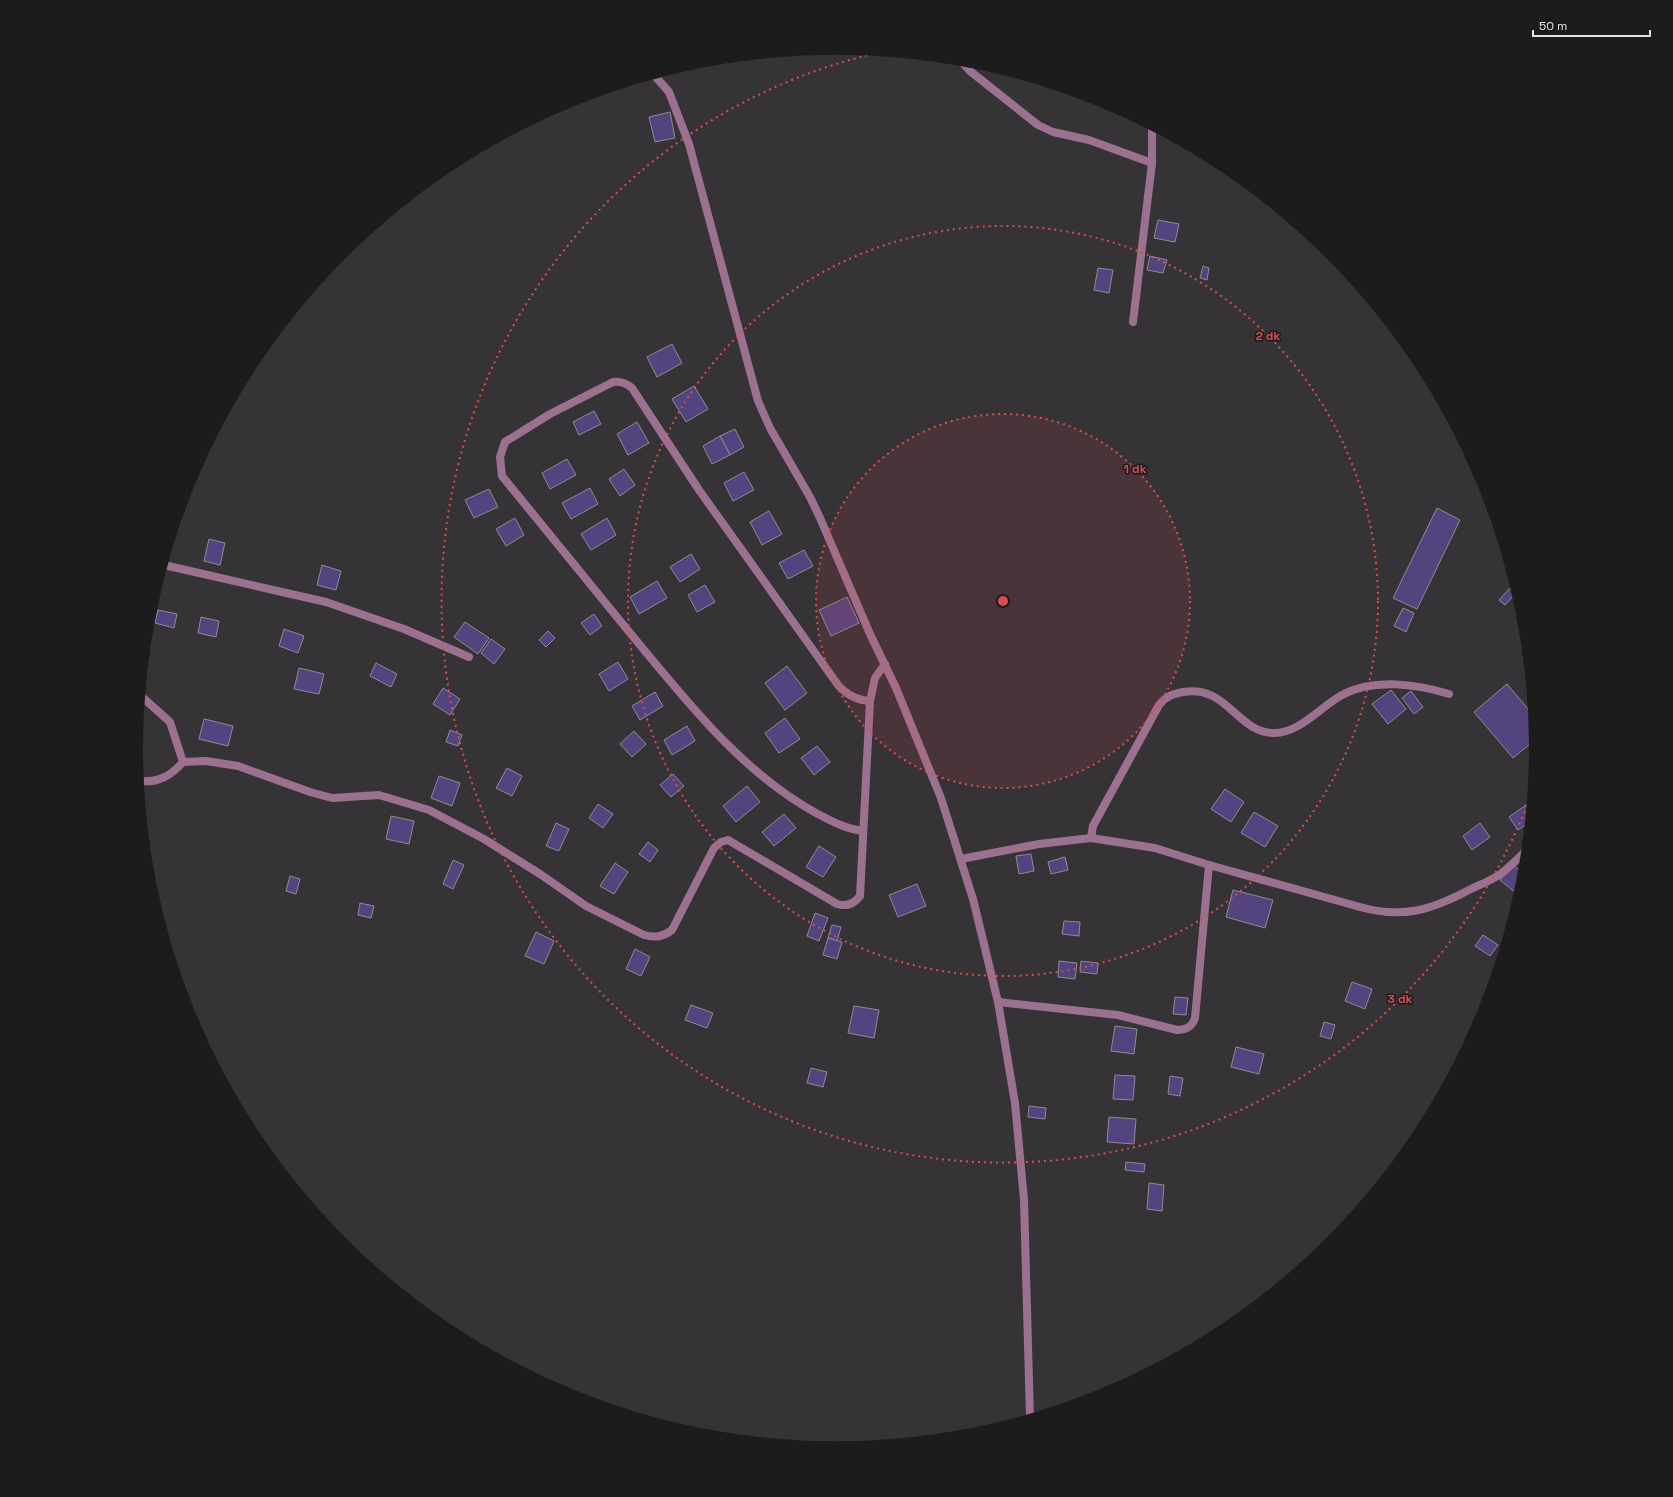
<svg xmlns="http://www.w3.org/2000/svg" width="1673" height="1497" viewBox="0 0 1673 1497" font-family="'Space Grotesk',sans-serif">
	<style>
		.building { fill: #53447f; stroke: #8d8c90 }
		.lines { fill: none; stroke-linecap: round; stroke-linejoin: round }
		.lane { stroke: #9c7190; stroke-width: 8 }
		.street { stroke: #9c7190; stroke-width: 8 }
		.ring { fill: none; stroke: #d94d4e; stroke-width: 2; stroke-dasharray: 2 4 }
		.centre { fill: #d94d4e; stroke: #1d1c1d; stroke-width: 2 }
		.ring-label { font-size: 12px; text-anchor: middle; font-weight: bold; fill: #d94d4e; stroke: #1d1c1d; stroke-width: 3; stroke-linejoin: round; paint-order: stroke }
	</style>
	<rect width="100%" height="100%" fill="#363337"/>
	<g class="building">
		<polygon points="670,112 675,138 655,142 649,117"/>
		<polygon points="1158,220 1179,224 1175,242 1154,238"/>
		<polygon points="1150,256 1167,260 1163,273 1147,270"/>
		<polygon points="1203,266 1209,268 1207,280 1200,278"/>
		<polygon points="1098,268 1113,270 1109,293 1094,290"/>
		<polygon points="672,344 682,363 657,377 647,357"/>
		<polygon points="694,386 708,409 686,422 672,399"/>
		<polygon points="594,411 601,424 579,435 573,422"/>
		<polygon points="637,422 649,443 628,455 617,434"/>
		<polygon points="735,429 744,447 730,455 720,436"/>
		<polygon points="720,436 730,455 712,464 703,446"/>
		<polygon points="567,459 576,475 550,489 542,473"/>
		<polygon points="624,469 635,485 620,496 609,479"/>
		<polygon points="744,472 754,490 733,501 724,483"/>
		<polygon points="590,488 598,504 571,519 562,503"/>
		<polygon points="489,489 498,507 474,518 465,500"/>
		<polygon points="1437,508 1460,520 1417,609 1393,598"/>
		<polygon points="769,511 782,534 762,545 750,522"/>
		<polygon points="515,518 524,535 506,546 496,529"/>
		<polygon points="607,518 616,535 591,550 581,534"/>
		<polygon points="209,539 225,543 220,565 204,561"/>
		<polygon points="804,550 813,566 788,579 779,563"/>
		<polygon points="691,554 700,569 680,582 670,567"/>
		<polygon points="322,565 341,571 336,590 317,585"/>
		<polygon points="657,581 667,598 639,614 630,597"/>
		<polygon points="705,585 715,602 697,612 688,595"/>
		<polygon points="1510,588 1516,593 1505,605 1499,600"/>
		<polygon points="847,597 859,623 831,636 819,610"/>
		<polygon points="1403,608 1414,613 1406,632 1394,626"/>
		<polygon points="158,610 177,614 174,628 155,623"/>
		<polygon points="594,614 602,626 590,635 581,623"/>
		<polygon points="201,617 219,621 216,637 198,633"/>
		<polygon points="465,622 489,638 478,654 454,637"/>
		<polygon points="284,629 304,636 298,653 279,646"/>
		<polygon points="548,631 555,638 546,647 539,640"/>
		<polygon points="491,639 505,649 494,664 481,653"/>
		<polygon points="618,662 628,679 609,691 599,674"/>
		<polygon points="376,663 397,674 391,687 370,676"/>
		<polygon points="787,666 807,693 785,710 765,683"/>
		<polygon points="299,668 324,674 319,694 294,689"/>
		<polygon points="1507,684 1534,716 1536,739 1513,758 1474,712"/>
		<polygon points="443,688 460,699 450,715 433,704"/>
		<polygon points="1391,690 1406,709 1388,724 1372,704"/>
		<polygon points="1411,691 1423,707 1414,714 1402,698"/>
		<polygon points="655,692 663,706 640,720 632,706"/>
		<polygon points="785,718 800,739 779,753 765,733"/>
		<polygon points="204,719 233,726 228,746 199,739"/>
		<polygon points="687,726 695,741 672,755 664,740"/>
		<polygon points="450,730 462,735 458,746 446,742"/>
		<polygon points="634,731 646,744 632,757 620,744"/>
		<polygon points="817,746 830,762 814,775 801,758"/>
		<polygon points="507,768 522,776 512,796 496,788"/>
		<polygon points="673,774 684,786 671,797 660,785"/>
		<polygon points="439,776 460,783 452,806 431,798"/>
		<polygon points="747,786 760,802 736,822 723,806"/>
		<polygon points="1225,789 1244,802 1231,822 1211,809"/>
		<polygon points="1529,803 1531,807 1530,822 1518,830 1509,817"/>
		<polygon points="598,804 613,814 603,828 589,818"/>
		<polygon points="1254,812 1278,826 1265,847 1241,833"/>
		<polygon points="784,814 796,828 774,846 762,832"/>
		<polygon points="391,816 414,821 409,844 386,839"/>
		<polygon points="556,823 569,829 559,851 546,846"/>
		<polygon points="1480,823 1490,837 1472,850 1463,836"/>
		<polygon points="648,842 658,850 650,862 639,854"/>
		<polygon points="819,846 836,857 823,877 806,867"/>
		<polygon points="1031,854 1034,871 1019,874 1016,856"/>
		<polygon points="1065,857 1068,870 1051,874 1048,862"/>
		<polygon points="453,860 464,865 453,889 443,884"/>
		<polygon points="615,863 628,872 614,894 600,886"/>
		<polygon points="1513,865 1525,874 1524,884 1516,893 1500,880"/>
		<polygon points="290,876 300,879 296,894 286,891"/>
		<polygon points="917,884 926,906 898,917 889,895"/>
		<polygon points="1233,890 1273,900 1265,928 1226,917"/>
		<polygon points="360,903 374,906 371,918 358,915"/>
		<polygon points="815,913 828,918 819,941 807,936"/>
		<polygon points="1064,921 1080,922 1079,936 1062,934"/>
		<polygon points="832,925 841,927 837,941 828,938"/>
		<polygon points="536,932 554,941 544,964 525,956"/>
		<polygon points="1483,935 1498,945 1490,956 1475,946"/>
		<polygon points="828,938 842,942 837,959 823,955"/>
		<polygon points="635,949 650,957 641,976 626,969"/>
		<polygon points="1059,961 1077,963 1075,979 1058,977"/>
		<polygon points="1081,961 1098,963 1097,974 1080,972"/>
		<polygon points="1352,982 1372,989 1365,1009 1345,1001"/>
		<polygon points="1175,997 1188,998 1186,1015 1173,1014"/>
		<polygon points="691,1005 713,1013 707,1028 685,1020"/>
		<polygon points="854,1006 879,1010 874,1038 848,1033"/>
		<polygon points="1324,1022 1335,1025 1331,1039 1320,1036"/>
		<polygon points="1115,1026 1137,1029 1134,1054 1111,1051"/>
		<polygon points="1236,1047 1264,1054 1259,1074 1231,1067"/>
		<polygon points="811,1068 827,1072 823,1087 807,1083"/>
		<polygon points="1115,1075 1135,1076 1133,1100 1113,1099"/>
		<polygon points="1170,1076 1183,1078 1180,1096 1168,1094"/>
		<polygon points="1029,1106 1046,1108 1045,1119 1028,1117"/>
		<polygon points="1109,1117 1136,1119 1134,1144 1107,1142"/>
		<polygon points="1126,1162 1145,1164 1144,1172 1125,1170"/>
		<polygon points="1149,1183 1164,1185 1162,1211 1147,1209"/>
	</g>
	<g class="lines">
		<g class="lane">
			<polyline points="1133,322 1152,163 1152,127"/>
			<path d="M139 781C158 783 171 776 183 762"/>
			<path d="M1091 838 1093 826 1159 705C1166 696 1173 694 1183 692 1227 684 1237 733 1274 733 1300 733 1320 707 1342 695 1373 678 1417 684 1449 694"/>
			<path d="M998 1002 1118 1015 1177 1030C1186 1030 1192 1027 1195 1018L1209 865"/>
		</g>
		<g class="street">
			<polyline points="960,60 970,71 1038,125 1053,132 1089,140 1152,163"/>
			<polyline points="654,75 669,92 689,144 758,401 770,428 810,497 820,518 870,634 896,688 941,798 973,899 998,1002 1015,1103 1024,1200 1030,1418"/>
			<polyline points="164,565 326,602 404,629 469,657"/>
			<path d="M141 696 170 722 183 762 206 761 238 766 310 792 332 798 379 795 429 810 484 839 540 874 586 906 644 935C655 938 663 937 672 930L714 848 721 842 728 840 837 904C847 907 854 904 860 896L870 701 875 678 885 664"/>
			<path d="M863 831C846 829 831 821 816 813 740 771 685 699 630 633 587 581 545 528 502 476L500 457 505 442 550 414 613 382C621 381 626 383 632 388L699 490 838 685C847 695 856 700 870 701"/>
			<path d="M961 859 1039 844 1091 838 1155 848 1209 865 1360 907C1403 919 1431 910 1469 890 1479 885 1490 881 1499 875 1509 868 1518 858 1527 850"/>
		</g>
	</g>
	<circle cx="1003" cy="601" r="187" fill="#d94d4e" fill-opacity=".12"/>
	<g class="ring">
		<circle cx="1003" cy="601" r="187"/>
		<circle cx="1003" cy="601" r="375"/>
		<path d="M1533 789A562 562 0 1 1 877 53"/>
	</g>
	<path d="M0 0H1673V1497H0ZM143 748a693 693 0 1 1 1386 0a693 693 0 1 1-1386 0Z" fill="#1d1c1d" fill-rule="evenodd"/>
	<circle cx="1003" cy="601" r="6" class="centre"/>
	<g class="ring-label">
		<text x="1268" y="340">2 dk</text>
		<text x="1135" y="473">1 dk</text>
		<text x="1400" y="1003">3 dk</text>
	</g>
	<path d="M1533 30v6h117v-6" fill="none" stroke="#e3e2e4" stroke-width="2"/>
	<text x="1539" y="30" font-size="12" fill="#e3e2e4" stroke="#1d1c1d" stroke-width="3" paint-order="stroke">50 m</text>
</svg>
